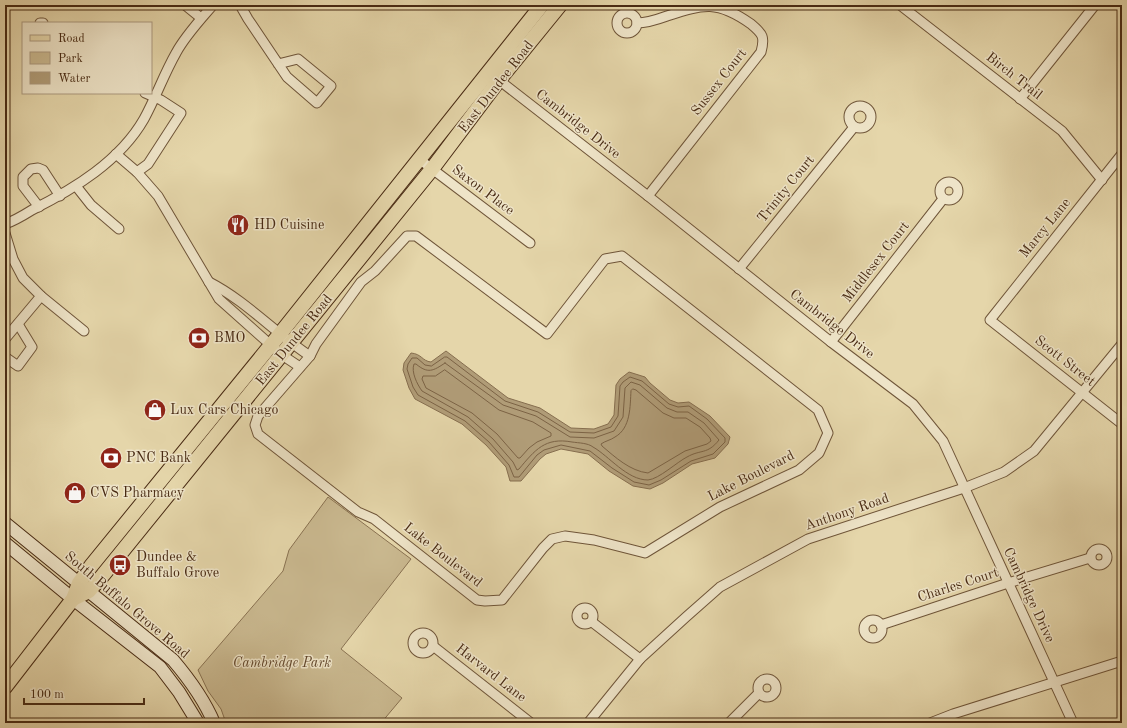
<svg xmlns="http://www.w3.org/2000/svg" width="1127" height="728" viewBox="0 0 1127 728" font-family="'Old Standard TT',serif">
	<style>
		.green { fill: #cab990; stroke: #897252 }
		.water { fill: #b09c77; stroke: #866e4f }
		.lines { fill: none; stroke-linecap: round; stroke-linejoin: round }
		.shore { stroke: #7c6345; stroke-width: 1 }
		.street-casing { stroke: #6f5539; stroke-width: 11 }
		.secondary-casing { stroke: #482a13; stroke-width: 14 }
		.primary-casing { stroke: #482a13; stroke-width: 16 }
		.street { stroke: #eee4c8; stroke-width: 9 }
		.secondary { stroke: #eee4c8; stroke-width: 12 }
		.primary { stroke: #e5d6aa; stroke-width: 14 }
		.labels { text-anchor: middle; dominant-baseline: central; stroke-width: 3; stroke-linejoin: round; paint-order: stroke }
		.street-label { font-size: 14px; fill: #482a13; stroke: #eee4c8 }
		.poi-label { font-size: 14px; fill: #482a13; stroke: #eee4c8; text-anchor: start }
		.park-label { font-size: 14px; font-style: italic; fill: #62472c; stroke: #eee4c8 }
	</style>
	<rect width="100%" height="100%" fill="#e5d6aa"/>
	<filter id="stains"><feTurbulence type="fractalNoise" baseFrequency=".005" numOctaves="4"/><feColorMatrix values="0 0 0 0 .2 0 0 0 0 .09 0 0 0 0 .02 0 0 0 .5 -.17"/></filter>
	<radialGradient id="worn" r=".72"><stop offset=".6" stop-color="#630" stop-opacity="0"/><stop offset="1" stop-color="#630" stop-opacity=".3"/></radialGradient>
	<polygon class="green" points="328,497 411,559 341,649 402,698 381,723 226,723 221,709 208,691 198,670 283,571 289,550"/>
	<path class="water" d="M446 351 508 398 540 408 571 428 594 429 608 424 614 415 616 385 620 379 629 372 645 377 650 383 670 400 678 403 689 402 710 416 730 437 728 444 715 458 692 464 663 483 650 489 633 486 609 471 588 454 561 449 546 454 540 459 521 481H510L506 467 486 445 462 424 415 399 409 388 403 370 404 363 411 353C422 354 422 361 431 362Z"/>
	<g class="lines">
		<g class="shore">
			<polygon points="445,357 447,357 505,401 538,412 570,432 594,433 611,427 618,416 620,386 623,382 630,377 642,381 669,404 678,407 689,406 707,419 725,438 725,442 713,454 691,461 661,480 649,485 634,482 612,468 590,451 561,445 544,450 537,455 519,477 514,477 509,465 489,442 465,421 418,395 413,387 407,369 408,364 412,358 417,358 425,365 431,366"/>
			<path d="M445 363 503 405 536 416 570 437 594 438 614 431 623 417 625 388 631 382 640 385 667 408 677 412H688L704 423 719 440C707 455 701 449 687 457 677 462 659 479 648 480 627 480 609 456 593 447 588 443 579 443 572 442 545 437 535 450 519 469L517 470 513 462 493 439 468 417 422 391C417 384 411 372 414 364H416C428 374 433 371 445 363Z"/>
			<polygon points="445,370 499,410 533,422 551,433 551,436 537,442 529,448 520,458 518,458 497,434 472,413 426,388 422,379 423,376 435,376"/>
			<path d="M633 389 636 390 663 413 674 418H686L700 427 710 438 711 441 707 444 685 451 648 473C630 471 615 457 602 446L601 444C605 441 611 440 615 437 631 428 630 406 631 391Z"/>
		</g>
		<g class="street-casing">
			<g id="street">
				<polyline points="185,5 201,18"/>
				<polyline points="240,5 248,19 287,77 317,103 331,86 298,59 278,64"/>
				<polyline points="900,5 1062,131 1102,180"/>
				<circle cx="627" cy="23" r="10"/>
				<polyline points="40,23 43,23"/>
				<path d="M637 23C647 23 656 20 667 16 704 4 717 0 751 24 763 34 765 37 761 52L648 196"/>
				<polyline points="495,77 648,196 831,342 913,404 943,441 1073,723"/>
				<polyline points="1020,99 1095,5"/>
				<circle cx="860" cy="117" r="11"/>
				<polyline points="116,154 137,172 158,196 219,299 282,355 300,367"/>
				<polyline points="1122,154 990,320 1122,424"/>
				<polyline points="419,159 530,243"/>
				<polyline points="137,172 148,164 181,113 161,100 145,93"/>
				<circle cx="949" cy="191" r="9"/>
				<polyline points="76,186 91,205 119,229"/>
				<polyline points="39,207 23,186 23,177 31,169 38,168 43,170 60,196"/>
				<path d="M5 224C14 221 24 215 32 210 74 189 120 161 144 119 156 97 164 74 176 53 185 36 201 19 213 5"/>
				<polyline points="5,233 13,259 23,278 41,296 84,331"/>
				<polygon points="407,236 416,236 547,334 605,259 622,256 818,410 828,433 819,453 799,470 720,507 645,553 594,540 565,536 552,539 543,548 502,600 485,601 477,600 374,519 358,512 258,434 255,425 258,416 310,356 316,344 361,282 375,271"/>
				<polyline points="739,269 854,127"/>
				<path d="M209 282C246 301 275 333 310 356"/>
				<polyline points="5,339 41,296"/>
				<polyline points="831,342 943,199"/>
				<polyline points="5,357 18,366 32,347 18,324"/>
				<circle cx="1099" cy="557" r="8"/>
				<circle cx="585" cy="616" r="8"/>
				<circle cx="873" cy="629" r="9"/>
				<polyline points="592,622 640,659"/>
				<polyline points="881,625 1008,583 1090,558"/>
				<circle cx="423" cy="643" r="10"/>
				<polyline points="433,646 531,723"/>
				<circle cx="767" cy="688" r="9"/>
				<polyline points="588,723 640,659 686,617 720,587 808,539 964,488 1004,472 1034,451 1122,344"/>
				<polyline points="729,723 759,693"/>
				<polyline points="930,723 953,714 1122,661"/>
			</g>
		</g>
		<g class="secondary-casing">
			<g id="secondary">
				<path d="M5 523 173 660C190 680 204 699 214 723"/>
				<polyline points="5,543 73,599 160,667 179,692 198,723"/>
			</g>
		</g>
		<g class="primary-casing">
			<g id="primary">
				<polyline points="73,599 89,591 103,575 432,169 499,80 560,5"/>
				<polyline points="5,687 73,599 79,583 91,566 280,334 542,5"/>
			</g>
		</g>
		<use href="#street" class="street"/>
		<use href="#secondary" class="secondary"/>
		<use href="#primary" class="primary"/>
	</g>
	<defs>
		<g id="restaurant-disc" transform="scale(1.15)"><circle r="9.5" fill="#8f2418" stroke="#eee4c8"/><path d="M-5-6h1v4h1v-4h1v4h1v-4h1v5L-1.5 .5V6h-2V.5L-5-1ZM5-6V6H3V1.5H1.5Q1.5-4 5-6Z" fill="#fff"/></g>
		<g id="bank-disc" transform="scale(1.15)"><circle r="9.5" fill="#8f2418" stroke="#eee4c8"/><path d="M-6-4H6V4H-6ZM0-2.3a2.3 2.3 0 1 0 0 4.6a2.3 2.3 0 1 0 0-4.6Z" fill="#fff"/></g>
		<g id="shop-disc" transform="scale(1.15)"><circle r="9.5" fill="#8f2418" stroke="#eee4c8"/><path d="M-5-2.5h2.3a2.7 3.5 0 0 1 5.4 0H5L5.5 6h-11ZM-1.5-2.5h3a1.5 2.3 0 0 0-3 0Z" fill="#fff"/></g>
		<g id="bus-disc" transform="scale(1.15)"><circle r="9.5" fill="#8f2418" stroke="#eee4c8"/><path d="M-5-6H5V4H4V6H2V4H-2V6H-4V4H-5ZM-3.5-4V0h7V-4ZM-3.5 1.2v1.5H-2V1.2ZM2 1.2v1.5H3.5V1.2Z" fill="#fff"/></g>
	</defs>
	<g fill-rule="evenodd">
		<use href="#restaurant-disc" x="238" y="225"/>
		<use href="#bank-disc" x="199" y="338"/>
		<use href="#shop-disc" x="155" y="410"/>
		<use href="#bank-disc" x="111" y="458"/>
		<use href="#shop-disc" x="75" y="493"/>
		<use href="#bus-disc" x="120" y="565"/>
	</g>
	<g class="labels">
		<g class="street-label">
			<text transform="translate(1014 76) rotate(38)">Birch Trail</text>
			<text transform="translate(719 82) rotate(-52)">Sussex Court</text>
			<text transform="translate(496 87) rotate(-52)">East Dundee Road</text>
			<text transform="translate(578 124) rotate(38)">Cambridge Drive</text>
			<text transform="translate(786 189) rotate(-51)">Trinity Court</text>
			<text transform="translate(483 190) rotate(37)">Saxon Place</text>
			<text transform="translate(1045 228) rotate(-51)">Marcy Lane</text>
			<text transform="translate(876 262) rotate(-52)">Middlesex Court</text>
			<text transform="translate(832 324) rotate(38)">Cambridge Drive</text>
			<text transform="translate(294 340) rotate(-51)">East Dundee Road</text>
			<text transform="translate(1065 361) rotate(38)">Scott Street</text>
			<text transform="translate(751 476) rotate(-27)">Lake Boulevard</text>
			<text transform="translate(847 512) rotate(-19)">Anthony Road</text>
			<text transform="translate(443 555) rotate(38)">Lake Boulevard</text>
			<text transform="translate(958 585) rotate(-18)">Charles Court</text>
			<text transform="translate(1029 595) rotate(65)">Cambridge Drive</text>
			<text transform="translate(127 605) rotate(40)">South Buffalo Grove Road</text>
			<text transform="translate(491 673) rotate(38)">Harvard Lane</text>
		</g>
		<g class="poi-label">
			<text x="254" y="225">HD Cuisine</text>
			<text x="214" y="338">BMO</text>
			<text x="170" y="410">Lux Cars Chicago</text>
			<text x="126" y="458">PNC Bank</text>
			<text x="90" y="493">CVS Pharmacy</text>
			<text x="136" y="557">Dundee &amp;<tspan x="136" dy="16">Buffalo Grove</tspan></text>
		</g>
		<g class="park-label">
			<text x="282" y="663">Cambridge Park</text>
		</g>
	</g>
	<rect width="1127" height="728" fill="none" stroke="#e5d6aa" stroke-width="20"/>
	<rect x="6" y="6" width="1115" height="716" fill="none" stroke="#482a13" stroke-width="2"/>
	<rect x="10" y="10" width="1107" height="708" fill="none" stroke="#482a13"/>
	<rect x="22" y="22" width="130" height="72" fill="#eee4c8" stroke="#ac9a80"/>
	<rect x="30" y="35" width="20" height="6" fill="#e5d6aa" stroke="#ac9a80"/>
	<text x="58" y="42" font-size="12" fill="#482a13">Road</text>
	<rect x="30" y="52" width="20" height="12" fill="#cab990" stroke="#ac9a80"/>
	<text x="58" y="62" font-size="12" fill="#482a13">Park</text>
	<rect x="30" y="72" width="20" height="12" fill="#b09c77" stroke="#ac9a80"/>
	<text x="58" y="82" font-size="12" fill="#482a13">Water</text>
	<path d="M24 698v6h120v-6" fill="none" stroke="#482a13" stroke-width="2"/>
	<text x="30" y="698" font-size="12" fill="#482a13" stroke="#eee4c8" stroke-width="3" paint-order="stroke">100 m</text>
	<rect width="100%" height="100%" filter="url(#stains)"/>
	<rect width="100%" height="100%" fill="url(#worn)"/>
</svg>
